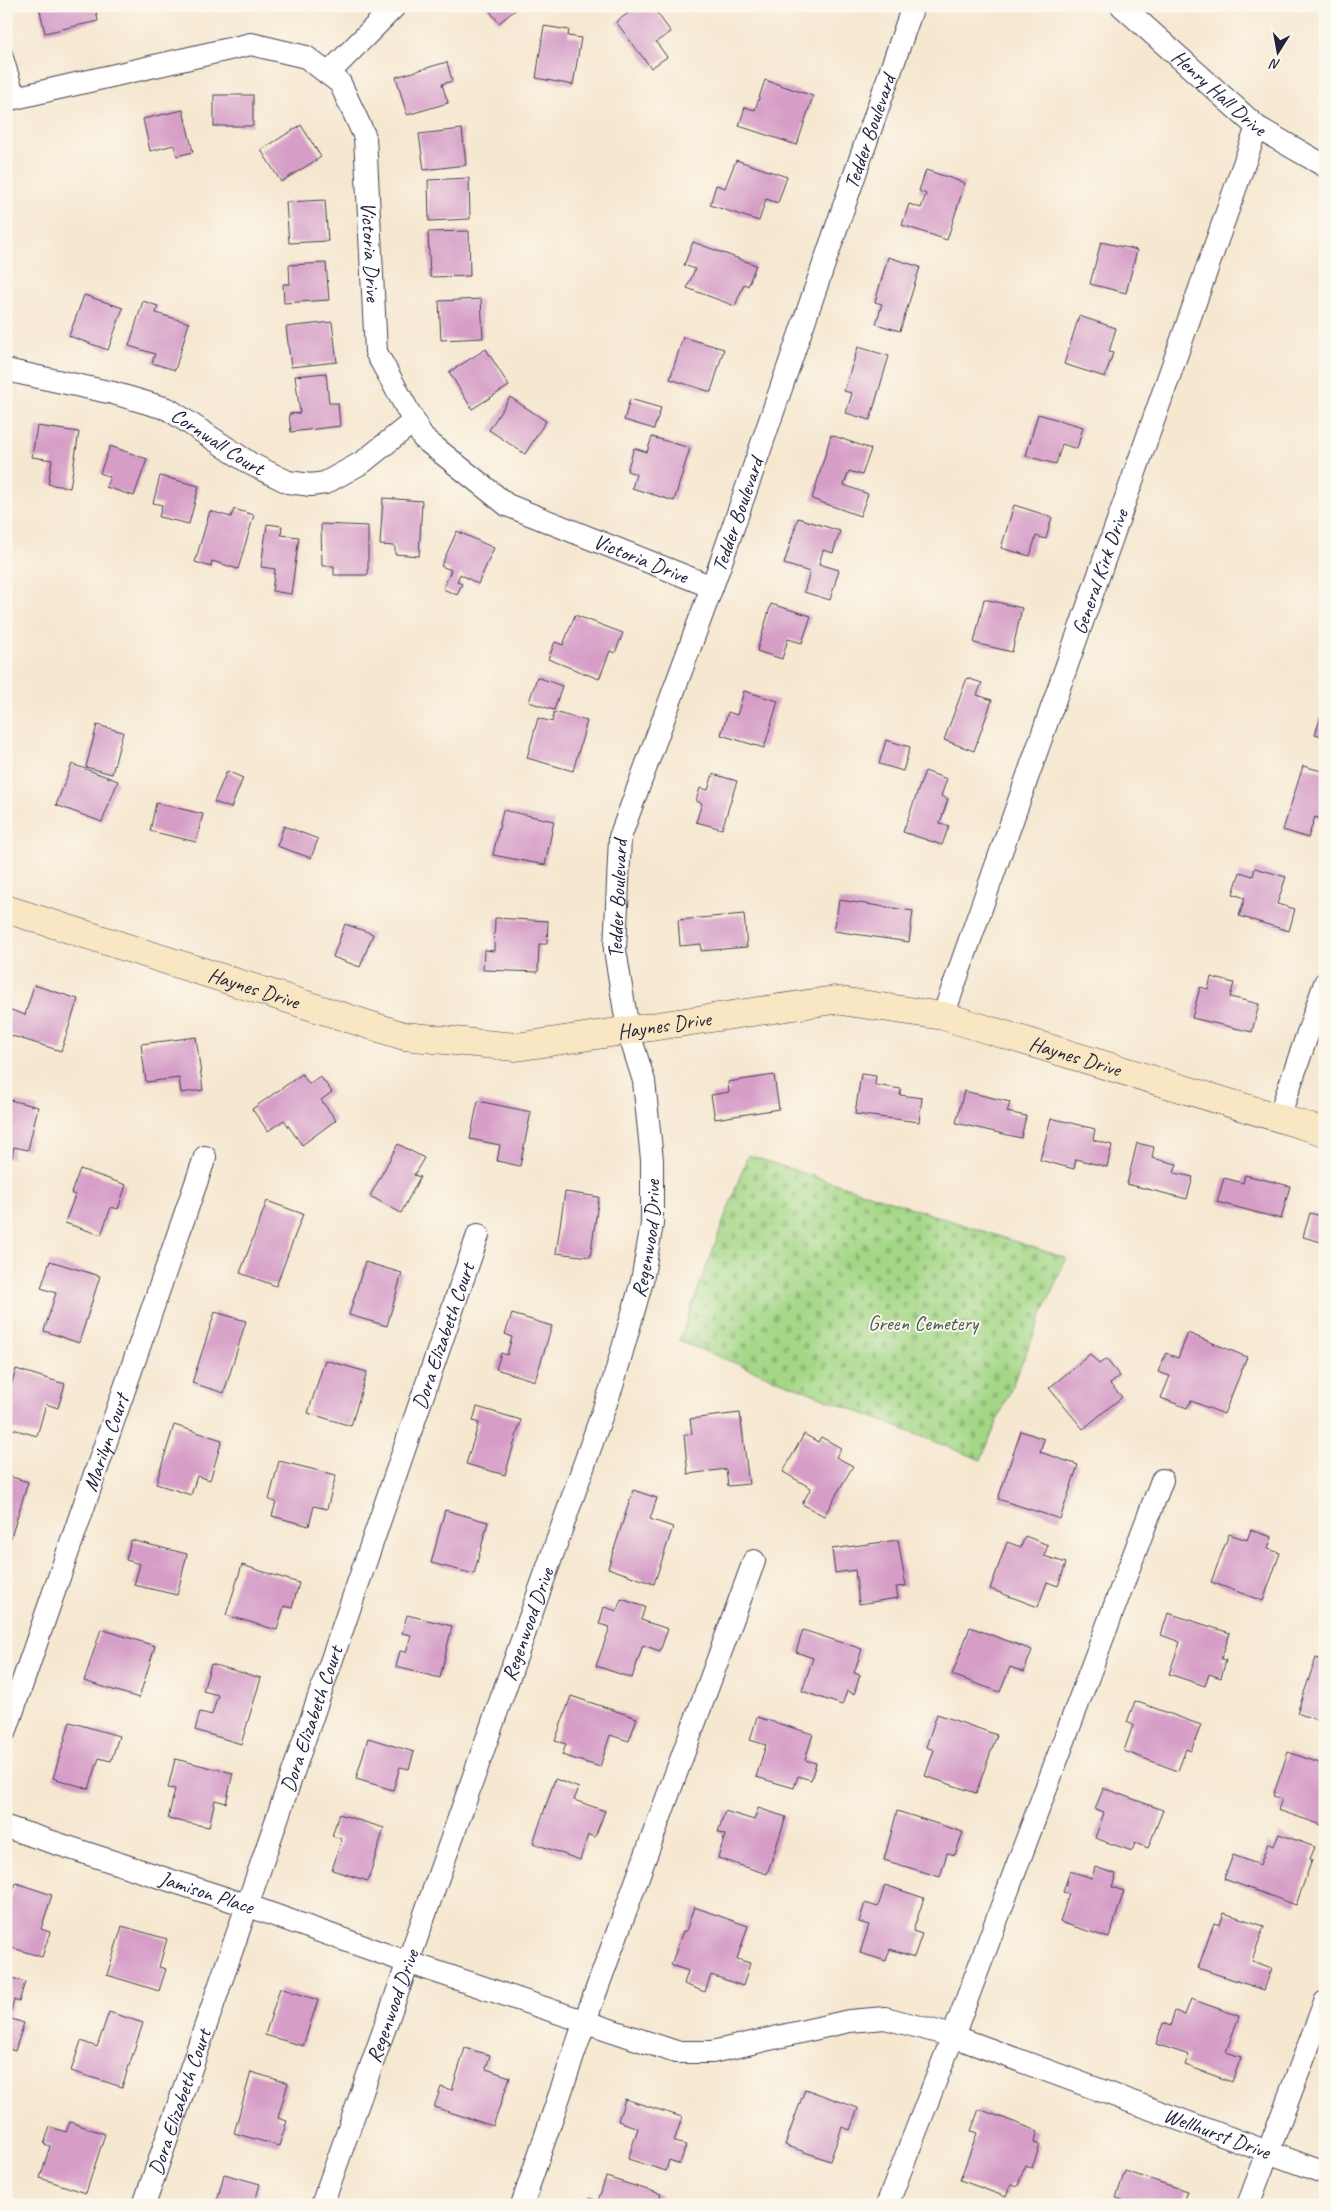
<svg xmlns="http://www.w3.org/2000/svg" width="1331" height="2211" viewBox="0 0 1331 2211" font-family="Caveat,sans-serif">
	<style>
		.cemetery { fill: url(#cemetery-stones); stroke: #627c60 }
		.building { fill: #d69ec7 }
		.lines { fill: none; stroke-linecap: round; stroke-linejoin: round }
		.lane-casing { stroke: #424051; stroke-width: 13 }
		.street-casing { stroke: #424051; stroke-width: 24 }
		.secondary-casing { stroke: #424051; stroke-width: 29 }
		.lane { stroke: #fff; stroke-width: 11 }
		.street { stroke: #fff; stroke-width: 22 }
		.secondary { stroke: #f9e7c3; stroke-width: 28 }
		.labels { text-anchor: middle; dominant-baseline: central; stroke-width: 4; stroke-linejoin: round; paint-order: stroke }
		.street-label { font-size: 21px; fill: #22223b; stroke: #fbf7ec }
		.park-label { font-size: 21px; fill: #495852; stroke: #fbf7ec }
	</style>
	<defs>
		<pattern id="cemetery-stones" width="16" height="16" patternUnits="userSpaceOnUse" patternTransform="scale(1.25)"><rect width="16" height="16" fill="#a3d786"/><path d="M2 7V4a2 2 0 0 1 4 0v3zM10 15v-3a2 2 0 0 1 4 0v3z" fill="#8cb875"/></pattern>
	</defs>
	<rect width="100%" height="100%" fill="#fbf7ec"/>
	<filter id="ink" filterUnits="userSpaceOnUse"><feTurbulence type="fractalNoise" baseFrequency=".02" numOctaves="2"/><feDisplacementMap in="SourceGraphic" scale="10" xChannelSelector="R" yChannelSelector="G"/><feConvolveMatrix kernelMatrix="1 2 1 2 8 2 1 2 1" color-interpolation-filters="sRGB"/></filter>
	<filter id="wash" filterUnits="userSpaceOnUse"><feTurbulence type="fractalNoise" baseFrequency=".0096" numOctaves="4" result="noise"/><feDisplacementMap in="SourceGraphic" scale="20" xChannelSelector="R" yChannelSelector="G"/><feGaussianBlur stdDeviation="1.12" result="paint"/><feColorMatrix in="noise" values="0 0 0 0 0 0 0 0 0 0 0 0 0 0 0 0 0 1.4 0 .05"/><feComposite in="paint" operator="in"/></filter>
	<g filter="url(#wash)">
		<rect width="100%" height="100%" fill="#f6e7d0"/>
		<polygon class="cemetery" points="748,1155 1066,1258 981,1460 679,1341"/>
		<g id="blocks">
			<g class="building">
				<polygon points="39,6 95,6 98,21 45,33"/>
				<polygon points="486,6 520,6 499,23"/>
				<polygon points="638,6 652,6 671,32 656,42 667,57 651,68 616,22"/>
				<polygon points="544,26 569,30 568,36 581,38 573,85 536,78"/>
				<polygon points="447,62 452,81 442,84 448,103 407,115 396,77"/>
				<polygon points="765,80 813,96 797,145 739,126 745,107 755,110"/>
				<rect x="214" y="95" width="39" height="31"/>
				<polygon points="183,110 193,152 177,156 174,145 150,151 143,119"/>
				<polygon points="301,125 321,157 281,182 261,150"/>
				<polygon points="462,129 466,165 424,170 419,134"/>
				<polygon points="736,160 787,177 778,203 766,199 759,221 710,205 716,185 725,188"/>
				<polygon points="926,170 965,183 947,240 902,225 909,204 921,208 926,194 919,191"/>
				<polygon points="469,178 470,219 429,221 428,180"/>
				<polygon points="325,200 328,241 289,243 286,202"/>
				<polygon points="469,231 470,276 430,277 428,232"/>
				<polygon points="693,242 756,265 748,286 744,284 735,306 687,288 695,269 684,265"/>
				<polygon points="1101,242 1137,250 1126,293 1090,284"/>
				<polygon points="888,257 920,267 900,331 876,324 882,304 875,302"/>
				<polygon points="326,263 329,300 284,303 283,284 290,284 289,265"/>
				<polygon points="84,295 123,308 108,350 69,336"/>
				<polygon points="481,299 483,338 441,340 439,301"/>
				<polygon points="143,301 158,306 156,313 189,323 175,370 152,363 155,354 129,346"/>
				<polygon points="1079,316 1116,328 1109,352 1113,353 1105,377 1064,364"/>
				<polygon points="332,322 337,362 291,367 286,327"/>
				<polygon points="683,337 724,349 711,392 670,379"/>
				<polygon points="858,347 889,356 870,420 846,413 852,393 844,391"/>
				<polygon points="486,349 509,386 472,409 449,372"/>
				<polygon points="326,373 329,403 338,403 340,426 291,432 289,414 300,413 295,376"/>
				<polygon points="510,397 546,421 525,454 489,430"/>
				<polygon points="630,399 661,408 654,429 624,420"/>
				<polygon points="1038,414 1083,427 1077,449 1062,444 1056,464 1026,456"/>
				<polygon points="37,426 79,432 70,488 48,484 52,460 32,457"/>
				<polygon points="831,435 871,449 862,475 849,471 844,485 868,494 860,516 812,499"/>
				<polygon points="652,437 690,448 674,501 632,488 636,474 627,471 634,448 647,452"/>
				<polygon points="110,446 147,459 134,496 106,487 110,477 100,473"/>
				<polygon points="160,476 199,486 189,524 159,517 162,505 153,503"/>
				<polygon points="383,498 422,501 419,556 395,554 395,546 380,545"/>
				<polygon points="1014,505 1052,517 1046,539 1036,536 1030,556 1001,548"/>
				<polygon points="234,509 254,515 238,569 212,561 211,567 195,562 210,511 231,517"/>
				<polygon points="798,518 840,531 833,553 823,550 819,564 839,570 830,600 804,592 810,572 784,564"/>
				<polygon points="267,524 282,526 281,535 299,537 291,594 272,591 275,569 261,567"/>
				<polygon points="321,524 368,526 368,575 334,575 334,566 322,566"/>
				<polygon points="457,531 494,548 478,584 460,574 457,582 462,584 457,595 443,589 451,570 441,566"/>
				<polygon points="984,599 1022,608 1012,652 974,643"/>
				<polygon points="771,604 811,616 802,643 788,639 782,659 757,651"/>
				<polygon points="575,615 623,633 615,653 610,651 599,679 548,659 555,642 563,645"/>
				<polygon points="537,677 562,686 554,710 529,702"/>
				<polygon points="967,678 982,683 977,695 992,700 974,751 944,740"/>
				<polygon points="744,691 778,701 764,748 721,735 728,712 737,715"/>
				<polygon points="1324,708 1325,708 1325,737 1315,734"/>
				<polygon points="554,712 587,721 573,771 527,758 538,718 552,722"/>
				<polygon points="97,725 123,732 112,774 86,767"/>
				<polygon points="886,740 910,747 903,771 879,764"/>
				<polygon points="72,764 118,781 102,822 56,805"/>
				<polygon points="1303,766 1325,772 1325,813 1323,820 1315,817 1308,838 1283,830"/>
				<polygon points="227,771 243,778 231,808 214,802"/>
				<polygon points="925,771 947,779 941,796 948,799 940,823 949,826 942,845 903,832"/>
				<polygon points="713,774 737,781 722,829 696,822 702,803 696,801 700,788 708,790"/>
				<polygon points="156,803 203,814 196,842 150,831"/>
				<polygon points="503,810 554,821 545,865 493,855"/>
				<polygon points="284,826 318,839 311,858 277,846"/>
				<polygon points="1255,868 1286,877 1277,904 1295,909 1289,931 1239,916 1245,898 1233,894 1240,872 1253,876"/>
				<polygon points="839,900 913,911 909,942 834,931"/>
				<polygon points="744,914 747,947 701,951 701,944 680,946 678,920"/>
				<polygon points="495,918 548,921 547,944 539,944 538,972 483,970 484,950 494,951"/>
				<polygon points="345,924 373,934 360,967 333,957"/>
				<polygon points="1211,977 1234,983 1230,997 1259,1004 1252,1032 1192,1018 1200,987 1208,989"/>
				<polygon points="34,985 78,999 61,1051 6,1034 6,1025 11,1010 25,1015"/>
				<polygon points="196,1037 203,1090 181,1093 179,1078 146,1082 141,1044"/>
				<polygon points="302,1074 309,1084 320,1076 332,1092 321,1100 336,1120 302,1145 284,1120 268,1131 252,1109"/>
				<polygon points="861,1074 876,1076 875,1085 901,1089 900,1095 922,1098 919,1122 855,1114"/>
				<polygon points="774,1075 779,1109 715,1119 711,1095 729,1092 728,1082"/>
				<polygon points="964,1091 1010,1102 1007,1112 1026,1116 1021,1138 956,1123"/>
				<polygon points="6,1099 38,1107 28,1150 14,1147 12,1158 6,1157"/>
				<polygon points="478,1101 531,1112 520,1166 497,1161 500,1145 470,1139"/>
				<polygon points="1051,1118 1095,1129 1093,1140 1112,1145 1107,1167 1076,1159 1074,1169 1040,1160"/>
				<polygon points="1137,1143 1154,1147 1152,1158 1177,1164 1174,1173 1193,1177 1187,1199 1127,1184"/>
				<polygon points="398,1144 424,1158 414,1175 420,1177 401,1213 370,1196"/>
				<polygon points="80,1169 126,1185 118,1209 111,1207 101,1235 65,1223 75,1195 71,1193"/>
				<polygon points="1245,1175 1290,1186 1281,1219 1217,1202 1224,1178 1243,1183"/>
				<polygon points="565,1192 599,1197 590,1257 556,1253"/>
				<polygon points="267,1201 303,1214 276,1286 240,1273"/>
				<polygon points="1310,1213 1325,1217 1325,1243 1303,1237"/>
				<polygon points="50,1261 100,1276 79,1343 44,1331 56,1293 41,1288"/>
				<polygon points="365,1262 402,1273 387,1326 349,1315"/>
				<polygon points="215,1312 246,1321 224,1393 192,1383"/>
				<polygon points="512,1314 552,1326 535,1381 496,1369 501,1353 507,1355 512,1337 505,1334"/>
				<polygon points="1188,1333 1247,1357 1224,1414 1191,1401 1187,1408 1161,1398 1170,1376 1158,1372 1166,1353 1178,1358"/>
				<polygon points="1090,1354 1099,1364 1106,1359 1120,1376 1110,1384 1122,1397 1083,1429 1049,1388"/>
				<polygon points="325,1360 367,1372 351,1426 308,1413"/>
				<polygon points="16,1369 65,1384 58,1408 46,1404 37,1436 6,1427 6,1402"/>
				<polygon points="477,1407 521,1420 505,1475 466,1464 479,1423 473,1421"/>
				<polygon points="740,1413 749,1484 728,1486 726,1469 688,1474 684,1435 692,1434 690,1419"/>
				<polygon points="174,1425 222,1440 210,1480 197,1476 191,1495 156,1484"/>
				<polygon points="1021,1431 1044,1439 1040,1452 1078,1465 1060,1519 998,1499"/>
				<polygon points="804,1434 818,1442 821,1437 841,1448 836,1457 853,1466 824,1516 802,1504 811,1488 783,1472"/>
				<polygon points="279,1461 336,1475 327,1509 314,1506 309,1526 272,1516 276,1502 269,1500"/>
				<polygon points="6,1475 28,1482 8,1547 6,1547"/>
				<polygon points="633,1490 657,1498 650,1519 673,1527 654,1584 608,1568"/>
				<polygon points="445,1510 488,1522 474,1574 431,1563"/>
				<polygon points="1251,1530 1272,1537 1268,1549 1280,1553 1263,1601 1211,1582 1229,1534 1247,1540"/>
				<polygon points="1025,1536 1048,1545 1044,1556 1066,1563 1058,1586 1047,1582 1038,1607 990,1589 1007,1542 1021,1547"/>
				<polygon points="131,1540 187,1554 177,1595 134,1585 140,1564 126,1560"/>
				<polygon points="898,1540 906,1586 896,1587 898,1598 859,1604 855,1570 835,1573 832,1549"/>
				<polygon points="242,1565 299,1583 292,1608 284,1606 277,1630 226,1615"/>
				<polygon points="621,1599 645,1607 641,1620 668,1629 660,1651 643,1645 632,1678 596,1666 610,1627 599,1624 604,1607 617,1611"/>
				<polygon points="1168,1613 1230,1633 1221,1659 1226,1660 1221,1678 1209,1674 1205,1686 1169,1674 1180,1642 1161,1635"/>
				<polygon points="407,1615 452,1626 440,1678 396,1667 400,1651 406,1652 411,1635 402,1633"/>
				<polygon points="970,1627 1032,1650 1024,1672 1010,1667 1000,1692 952,1675"/>
				<polygon points="101,1629 155,1646 139,1698 84,1681"/>
				<polygon points="803,1630 862,1649 854,1673 860,1675 854,1694 847,1691 842,1705 802,1691 813,1658 796,1652"/>
				<polygon points="1316,1658 1325,1661 1325,1723 1297,1713"/>
				<polygon points="211,1664 261,1678 241,1744 195,1730 200,1712 212,1715 218,1695 203,1691"/>
				<polygon points="571,1696 637,1718 629,1741 610,1735 600,1767 562,1755 566,1744 555,1741"/>
				<polygon points="1135,1701 1201,1725 1191,1751 1186,1749 1178,1771 1124,1751 1133,1725 1127,1722"/>
				<polygon points="937,1714 997,1735 976,1793 925,1776 934,1750 926,1747"/>
				<polygon points="757,1717 813,1734 805,1760 816,1763 811,1780 798,1776 794,1788 756,1777 766,1745 750,1740"/>
				<polygon points="70,1722 119,1736 111,1761 99,1758 89,1789 53,1778"/>
				<polygon points="368,1738 414,1752 409,1769 400,1767 393,1790 356,1779"/>
				<polygon points="1288,1752 1325,1765 1325,1826 1278,1810 1282,1799 1273,1796"/>
				<polygon points="175,1759 233,1773 226,1803 215,1800 209,1827 168,1819 175,1789 168,1788"/>
				<polygon points="555,1779 579,1788 574,1800 605,1811 595,1837 588,1835 580,1860 533,1843"/>
				<polygon points="1103,1788 1163,1810 1148,1848 1135,1843 1132,1851 1095,1838 1104,1813 1095,1810"/>
				<polygon points="758,1808 786,1817 767,1874 718,1858 725,1835 718,1832 725,1811 754,1820"/>
				<polygon points="897,1811 963,1832 955,1855 947,1853 940,1877 884,1860"/>
				<polygon points="339,1814 384,1828 368,1881 332,1870 342,1839 332,1836"/>
				<polygon points="1279,1834 1315,1847 1310,1859 1312,1860 1296,1905 1224,1879 1233,1855 1260,1865 1268,1843 1274,1846"/>
				<polygon points="1095,1867 1116,1874 1112,1887 1124,1891 1109,1938 1060,1922 1069,1894 1063,1892 1070,1871 1092,1878"/>
				<polygon points="16,1883 52,1895 41,1929 50,1932 42,1957 6,1946 6,1911"/>
				<polygon points="885,1885 924,1898 913,1931 922,1934 914,1957 890,1949 886,1961 860,1953 869,1925 859,1922 865,1903 878,1907"/>
				<polygon points="694,1907 748,1926 737,1959 750,1963 743,1986 711,1975 705,1992 684,1984 688,1971 671,1965 683,1931 686,1931"/>
				<polygon points="1224,1913 1264,1926 1252,1961 1272,1968 1264,1990 1198,1968 1214,1923 1220,1925"/>
				<polygon points="122,1926 167,1939 159,1967 166,1969 159,1991 107,1975"/>
				<polygon points="6,1976 25,1982 19,2002 14,2000 9,2018 24,2023 15,2051 6,2048"/>
				<polygon points="280,1988 318,2000 303,2046 265,2035"/>
				<polygon points="1191,1999 1239,2016 1226,2052 1241,2057 1232,2082 1185,2065 1189,2055 1156,2044 1163,2023 1170,2026 1175,2011 1185,2015"/>
				<polygon points="109,2012 143,2023 122,2087 71,2071 81,2041 97,2047"/>
				<polygon points="465,2048 490,2055 486,2069 510,2077 493,2126 434,2107 441,2087 452,2090"/>
				<polygon points="251,2072 288,2083 278,2118 287,2121 279,2146 234,2133"/>
				<polygon points="805,2089 858,2108 850,2130 842,2127 830,2161 785,2145"/>
				<polygon points="625,2099 682,2117 674,2142 686,2145 680,2164 669,2160 666,2171 628,2159 638,2128 618,2121"/>
				<polygon points="979,2109 1038,2131 1034,2143 1040,2145 1032,2168 1025,2165 1018,2186 1011,2184 1006,2197 960,2180 977,2133 971,2131"/>
				<polygon points="70,2122 105,2134 86,2193 40,2178 50,2146 44,2144 50,2127 66,2132"/>
				<polygon points="1125,2171 1187,2191 1182,2205 1121,2205 1123,2200 1116,2198"/>
				<polygon points="224,2174 260,2184 254,2205 216,2205"/>
				<polygon points="606,2177 661,2194 658,2205 588,2205 590,2198 598,2201"/>
			</g>
		</g>
	</g>
	<g filter="url(#ink)">
		<use href="#blocks" fill-opacity="0" stroke="#424051" stroke-width="1"/>
		<g class="lines">
			<g class="lane-casing">
				<polyline id="lane" points="6,52 20,98"/>
			</g>
			<g class="street-casing">
				<g id="street">
					<path id="s1" d="M1122 6 1257 127 1325 166"/>
					<polyline points="328,74 395,6"/>
					<path id="s2" d="M6 100 251 44 306 57 340 83 365 137 376 352 423 438 507 505 712 587"/>
					<path id="s3" d="M6 370 113 393 168 409 251 464 288 482 311 485 325 483 363 462 414 421"/>
					<path id="s4" d="M943 1016 1257 127"/>
					<polyline points="1279,1117 1325,983"/>
					<path id="s5" d="M6 1730 205 1157"/>
					<path id="s6" d="M6 1827 246 1905 407 1962 676 2052H712L849 2021 885 2018 953 2036 1325 2173"/>
					<path id="s7" d="M144 2205 478 1235"/>
					<path id="s8" d="M322 2205 613 1383 642 1281 652 1224V1160L644 1081 628 1030 615 950 620 837 720 565 913 6"/>
					<polyline points="522,2205 585,2021 754,1561"/>
					<polyline points="887,2205 953,2036 1162,1480"/>
					<polyline points="1248,2205 1325,2002"/>
				</g>
			</g>
			<g class="secondary-casing">
				<g id="secondary">
					<path id="s9" d="M6 909 404 1036 516 1047 834 1000 943 1016 1325 1132"/>
				</g>
			</g>
			<use href="#lane" class="lane"/>
			<use href="#street" class="street"/>
			<use href="#secondary" class="secondary"/>
		</g>
	</g>
	<g class="labels">
		<g class="street-label">
			<text stroke="none"><textPath href="#s1" startOffset="130">Henry Hall Drive</textPath></text>
			<text stroke="none"><textPath href="#s8" startOffset="2175">Tedder Boulevard</textPath></text>
			<text stroke="none"><textPath href="#s2" startOffset="525">Victoria Drive</textPath></text>
			<text stroke="none"><textPath href="#s3" startOffset="226">Cornwall Court</textPath></text>
			<text stroke="none"><textPath href="#s8" startOffset="1770">Tedder Boulevard</textPath></text>
			<text stroke="none"><textPath href="#s2" startOffset="975">Victoria Drive</textPath></text>
			<text stroke="none"><textPath href="#s4" startOffset="471">General Kirk Drive</textPath></text>
			<text stroke="none"><textPath href="#s8" startOffset="1365">Tedder Boulevard</textPath></text>
			<text stroke="none"><textPath href="#s9" startOffset="260">Haynes Drive</textPath></text>
			<text stroke="none"><textPath href="#s9" startOffset="680">Haynes Drive</textPath></text>
			<text stroke="none"><textPath href="#s9" startOffset="1100">Haynes Drive</textPath></text>
			<text stroke="none"><textPath href="#s8" startOffset="1021">Regenwood Drive</textPath></text>
			<text stroke="none"><textPath href="#s7" startOffset="919">Dora Elizabeth Court</textPath></text>
			<text stroke="none"><textPath href="#s5" startOffset="304">Marilyn Court</textPath></text>
			<text stroke="none"><textPath href="#s8" startOffset="616">Regenwood Drive</textPath></text>
			<text stroke="none"><textPath href="#s7" startOffset="514">Dora Elizabeth Court</textPath></text>
			<text stroke="none"><textPath href="#s6" startOffset="211">Jamison Place</textPath></text>
			<text stroke="none"><textPath href="#s8" startOffset="211">Regenwood Drive</textPath></text>
			<text stroke="none"><textPath href="#s7" startOffset="109">Dora Elizabeth Court</textPath></text>
			<text stroke="none"><textPath href="#s6" startOffset="1271">Wellhurst Drive</textPath></text>
		</g>
		<g class="park-label">
			<text x="923" y="1323">Green Cemetery</text>
		</g>
	</g>
	<rect width="1331" height="2211" fill="none" stroke="#fbf7ec" stroke-width="25"/>
	<g transform="translate(1278 52) rotate(191)" stroke="#fbf7ec" stroke-width="4" paint-order="stroke">
	<path d="M0-4L9 19L0 12L-9 19Z" fill="#22223b"/>
	<text y="-8" font-size="14" font-weight="bold" text-anchor="middle" fill="#22223b">N</text>
	</g>
</svg>
